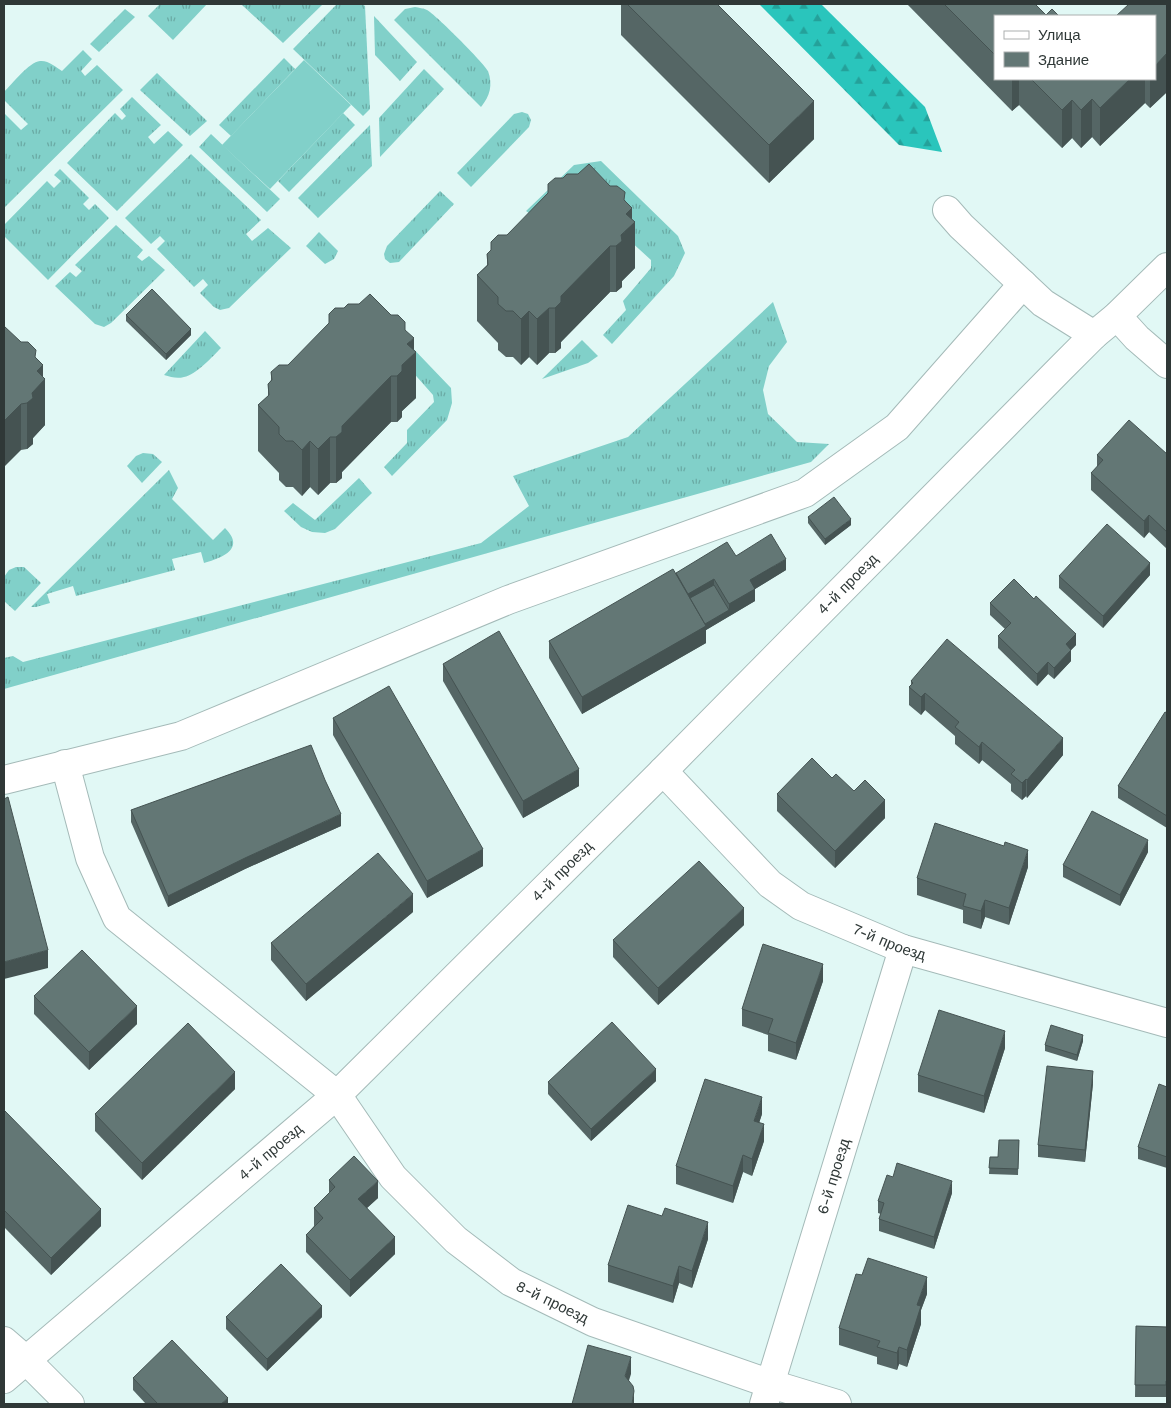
<svg xmlns="http://www.w3.org/2000/svg" width="1171" height="1408" viewBox="0 0 1171 1408" font-family="'Work Sans',sans-serif">
	<style>
		.grass { fill: url(#grass-tufts) }
		.forest { fill: url(#forest-firs) }
		.pitch { fill: #81d0c9 }
		.lines { fill: none; stroke-linecap: round; stroke-linejoin: round }
		.street-casing { stroke: #a4bab8; stroke-width: 30 }
		.street { stroke: #fff; stroke-width: 28 }
		.wall { fill: #556665 }
		.shaded-wall { fill: #455352 }
		.building { fill: #637775; stroke: #455352 }
		.labels { text-anchor: middle; dominant-baseline: central; stroke-width: 5; stroke-linejoin: round; paint-order: stroke }
		.street-label { font-size: 15px; fill: #2f3837; stroke: #fff }
	</style>
	<defs>
		<pattern id="grass-tufts" width="24" height="20" patternUnits="userSpaceOnUse" patternTransform="scale(1.25)"><rect width="24" height="20" fill="#81d0c9"/><path d="M3 7l-1-3M5 7V3M7 7l1-3M15 17l-1-3M17 17v-4M19 17l1-3" fill="none" stroke="#6aaaa4"/></pattern>
		<pattern id="forest-firs" width="22" height="20" patternUnits="userSpaceOnUse" patternTransform="scale(1.25)"><rect width="22" height="20" fill="#2ac5bc"/><path d="M5 1l3.5 6h-7zM16 11l3.5 6h-7z" fill="#24a19a"/></pattern>
	</defs>
	<rect width="100%" height="100%" fill="#e1f8f5"/>
	<g class="grass">
		<polygon points="160,4 207,4 173,40 148,16"/>
		<polygon points="241,4 323,4 283,43"/>
		<polygon points="337,4 362,4 365,6 370,109 363,116 293,49"/>
		<path d="M415 7C419 8 423 8 427 10 435 14 484 63 488 71 493 85 490 96 481 107L394 20 405 9Z"/>
		<polygon points="125,9 135,17 99,52 90,44"/>
		<polygon points="374,16 417,62 400,81 375,55"/>
		<path d="M83 50 92 59 81 71 85 76 97 65 123 90 4 208V113L21 130 28 124 4 100V92C12 84 29 62 40 61 48 60 56 67 62 71Z"/>
		<polygon points="284,58 295,69 231,136 219,125"/>
		<polygon points="424,69 444,89 380,157 379,118"/>
		<polygon points="157,73 207,121 190,136 140,90"/>
		<polygon points="132,97 161,125 148,137 154,144 168,131 183,145 117,211 67,163 115,113 122,120 126,116 120,109"/>
		<polygon points="522,112 528,114 531,120 529,127 471,187 457,173 514,114"/>
		<polygon points="343,113 355,125 289,192 278,181"/>
		<polygon points="370,125 372,166 318,218 298,198"/>
		<polygon points="211,134 280,199 267,212 199,147"/>
		<polygon points="191,154 261,220 246,234 252,241 268,228 291,248 229,308 220,310 214,307 200,293 208,285 203,279 194,287 157,249 165,241 160,236 151,244 125,218"/>
		<polygon points="601,161 678,236 685,253 674,276 612,344 603,335 626,310 623,301 651,268 651,260 593,207 539,220 526,211 574,165"/>
		<polygon points="60,169 89,198 83,204 89,210 95,204 109,218 48,280 4,236 4,225 47,181 54,188 61,181 54,175"/>
		<polygon points="440,191 454,204 399,262 390,263 385,259 384,254 387,246"/>
		<polygon points="116,225 143,250 137,257 142,261 149,256 165,270 111,323 104,327 95,324 55,286 70,272 76,277 82,271 75,265"/>
		<polygon points="319,232 338,251 334,259 325,264 306,246"/>
		<polygon points="773,302 787,342 769,366 763,390 768,414 797,442 829,444 811,462 4,689 4,658 13,656 23,662 481,543 529,506 513,476 628,437"/>
		<path d="M205 331 221 348C213 356 196 375 184 377 177 379 171 377 164 375Z"/>
		<polygon points="405,340 451,388 452,403 447,420 392,476 384,467 407,443 407,430 434,402 433,395 394,351"/>
		<polygon points="582,340 598,356 588,363 542,379"/>
		<polygon points="143,453 153,454 162,462 142,483 127,466 136,456"/>
		<path d="M169 470 178 488 172 499 213 540 225 528C246 549 222 558 204 563L201 552 172 559 175 570 76 596 73 586 47 594 50 603 36 607H31Z"/>
		<polygon points="359,478 372,493 335,529 325,533 312,532 301,527 284,511 293,503 315,520"/>
		<polygon points="16,567 24,567 41,583 15,611 4,601 4,577 9,570"/>
	</g>
	<polygon class="forest" points="759,4 821,4 925,107 942,152 899,145"/>
	<polygon class="pitch" points="304,60 351,105 270,189 222,145"/>
	<g class="lines">
		<g class="street-casing">
			<g id="street">
				<polyline points="947,210 961,226 1043,303 1094,335"/>
				<polyline points="1117,316 1137,338 1167,364"/>
				<path id="s1" d="M65 764 90 858 117 918 337 1095 393 1177 456 1240 511 1282 593 1322 771 1384 837 1404"/>
				<path id="s2" d="M663 771 770 884 801 906 903 949 1167 1023"/>
				<polyline points="4,780 181,736 508,600 805,493 897,427 1023,284"/>
				<polyline points="4,1341 26,1360 70,1404"/>
				<path id="s3" d="M4 1379 337 1095 663 771 1062 367 1094 335 1117 316 1167 267"/>
				<path id="s4" d="M764 1404 903 949"/>
			</g>
		</g>
		<use href="#street" class="street"/>
	</g>
	<g class="wall">
		<polygon points="621,4 717,4 814,139 769,183 621,35"/>
		<polygon points="907,4 1035,4 1046,15 1059,16 995,16 995,79 1155,79 1167,4 1167,92 1150,108 1145,103 1100,146 1092,137 1081,148 1072,138 1062,148 1019,105 1012,111"/>
		<polygon points="625,200 632,220 635,268 622,281 622,287 616,292 610,292 561,342 561,348 555,353 549,353 537,365 529,357 521,365 513,357 506,357 498,350 498,343 477,321 477,275 487,265 487,254 491,251 491,242 507,235"/>
		<polygon points="126,315 191,335 166,360 126,321"/>
		<polygon points="4,326 43,377 45,425 33,438 33,444 27,449 21,450"/>
		<polygon points="405,330 414,350 416,398 402,411 402,417 397,422 391,422 342,472 342,478 336,483 330,483 318,495 310,487 302,496 293,487 286,487 279,480 279,473 258,451 258,405 268,396 268,384 271,380 271,372 288,365"/>
		<polygon points="1167,454 1167,549 1149,532 1144,538 1091,490 1091,473 1097,467 1097,455"/>
		<polygon points="808,517 851,525 825,545 808,523"/>
		<polygon points="736,556 786,570 755,589 755,601 706,630 706,643 582,714 549,658 549,641 676,573"/>
		<polygon points="1150,575 1103,628 1059,588 1059,576"/>
		<polygon points="990,603 1076,645 1071,650 1071,661 1054,679 1048,674 1037,686 998,648 998,636 1005,629 990,615"/>
		<polygon points="443,664 579,786 523,818 443,681"/>
		<polygon points="911,681 1063,755 1027,798 1026,796 1022,800 1011,791 1011,784 982,760 979,764 955,744 955,736 925,710 921,715 909,705 909,687 911,686"/>
		<polygon points="1167,713 1167,828 1118,798 1118,786"/>
		<polygon points="333,718 483,866 427,898 333,735"/>
		<polygon points="832,778 854,791 885,818 835,868 777,811 777,794"/>
		<polygon points="131,810 341,826 245,869 168,907 131,822"/>
		<polygon points="1148,852 1120,906 1063,877 1063,865"/>
		<polygon points="1028,867 1009,925 985,917 981,929 963,923 963,910 917,895 917,878"/>
		<polygon points="413,912 306,1001 271,960 271,943"/>
		<polygon points="744,925 658,1005 613,957 613,940"/>
		<polygon points="823,981 796,1060 768,1051 768,1035 742,1026 742,1009"/>
		<polygon points="34,996 137,1024 89,1070 34,1014"/>
		<polygon points="1083,1041 1077,1061 1045,1051 1045,1045"/>
		<polygon points="1005,1048 984,1113 918,1092 918,1075"/>
		<polygon points="656,1081 591,1141 548,1094 548,1082"/>
		<polygon points="1093,1083 1085,1162 1038,1157 1038,1145"/>
		<polygon points="1167,1087 1167,1168 1138,1159 1138,1147"/>
		<polygon points="235,1089 142,1180 95,1131 95,1114"/>
		<polygon points="4,1110 101,1226 51,1275 4,1227"/>
		<polygon points="762,1114 759,1123 764,1141 752,1176 743,1172 733,1203 676,1184 676,1166"/>
		<polygon points="1019,1140 1018,1175 989,1174 990,1157 998,1157"/>
		<polygon points="329,1180 378,1198 367,1208 395,1254 350,1297 306,1252 306,1235 314,1226 314,1208 329,1193"/>
		<polygon points="952,1193 934,1249 879,1231 879,1219 881,1214 878,1213 878,1201"/>
		<polygon points="708,1239 692,1288 679,1283 673,1303 608,1282 608,1265"/>
		<polygon points="927,1294 921,1310 921,1324 907,1367 899,1364 897,1370 877,1364 877,1357 839,1345 839,1328"/>
		<polygon points="226,1317 322,1317 267,1371 226,1329"/>
		<polygon points="1136,1326 1167,1327 1167,1393 1166,1393 1166,1397 1135,1397"/>
		<polygon points="133,1378 228,1404 146,1404 133,1390"/>
	</g>
	<g class="shaded-wall">
		<polygon points="1167,53 1167,92 1150,108 1150,79 1155,79 1155,66"/>
		<polygon points="1012,79 1019,79 1019,105 1012,111"/>
		<polygon points="1130,79 1145,79 1145,103 1100,146 1100,108"/>
		<polygon points="1092,99 1092,137 1081,148 1081,110"/>
		<polygon points="1072,100 1072,138 1062,148 1062,110"/>
		<polygon points="814,101 814,139 769,183 769,145"/>
		<polygon points="632,208 632,224 635,222 635,268 622,281 622,287 616,292 616,246 621,235 625,232 626,214"/>
		<polygon points="610,246 610,292 561,342 561,348 555,353 555,308 561,296"/>
		<polygon points="549,308 549,353 537,365 537,319"/>
		<polygon points="529,311 529,357 521,365 521,319"/>
		<polygon points="191,329 191,335 166,360 166,354"/>
		<polygon points="414,338 414,354 416,352 416,398 402,411 402,417 397,422 397,376 402,365 407,344"/>
		<polygon points="43,365 43,381 45,379 45,425 33,438 33,444 27,449 27,403 32,393 36,389 37,371"/>
		<polygon points="391,376 391,422 342,472 342,478 336,483 336,437 342,426"/>
		<polygon points="21,404 21,450 4,467 4,421"/>
		<polygon points="330,437 330,483 318,495 318,449"/>
		<polygon points="310,441 310,487 302,496 302,450"/>
		<polygon points="1149,515 1149,532 1144,538 1144,521"/>
		<polygon points="851,519 851,525 825,545 825,539"/>
		<polygon points="786,559 786,570 755,589 755,601 706,630 706,643 582,714 582,697 729,610 729,604 750,580"/>
		<polygon points="1150,563 1150,575 1103,628 1103,616"/>
		<polygon points="714,579 714,590 690,604 687,594"/>
		<polygon points="1076,634 1076,645 1071,650 1071,661 1054,679 1054,668 1066,644"/>
		<polygon points="1048,662 1048,674 1037,686 1037,674"/>
		<polygon points="925,693 925,710 921,715 921,697"/>
		<polygon points="1063,738 1063,755 1027,798 1027,780"/>
		<polygon points="982,742 982,760 979,764 979,747"/>
		<polygon points="579,769 579,786 523,818 523,801"/>
		<polygon points="1026,779 1026,796 1022,800 1022,783"/>
		<polygon points="885,800 885,818 835,868 835,851"/>
		<polygon points="341,814 341,826 245,869 168,907 168,896 245,858"/>
		<polygon points="1148,840 1148,852 1120,906 1120,895"/>
		<polygon points="483,849 483,866 427,898 427,881"/>
		<polygon points="1028,850 1028,867 1009,925 1009,908"/>
		<polygon points="413,894 413,912 306,1001 306,984"/>
		<polygon points="985,900 985,917 981,929 981,911"/>
		<polygon points="744,908 744,925 658,1005 658,988"/>
		<polygon points="48,950 48,968 4,979 4,962"/>
		<polygon points="823,964 823,981 796,1060 796,1043"/>
		<polygon points="137,1006 137,1024 89,1070 89,1052"/>
		<polygon points="1005,1031 1005,1048 984,1113 984,1096"/>
		<polygon points="1083,1035 1083,1041 1077,1061 1077,1055"/>
		<polygon points="656,1069 656,1081 591,1141 591,1129"/>
		<polygon points="1093,1071 1093,1083 1085,1162 1085,1150"/>
		<polygon points="235,1072 235,1089 142,1180 142,1163"/>
		<polygon points="762,1097 762,1114 754,1138 754,1121"/>
		<polygon points="764,1124 764,1141 752,1176 752,1159"/>
		<polygon points="743,1155 743,1172 733,1203 733,1186"/>
		<polygon points="378,1181 378,1198 358,1216 358,1199"/>
		<polygon points="952,1181 952,1193 934,1249 934,1237"/>
		<polygon points="101,1209 101,1226 51,1275 51,1258"/>
		<polygon points="708,1222 708,1239 692,1288 692,1271"/>
		<polygon points="395,1237 395,1254 350,1297 350,1280"/>
		<polygon points="679,1266 679,1283 673,1303 673,1286"/>
		<polygon points="927,1277 927,1294 921,1310 921,1324 907,1367 907,1350 917,1305"/>
		<polygon points="322,1306 322,1317 267,1371 267,1359"/>
		<polygon points="899,1347 899,1364 897,1370 897,1353"/>
		<polygon points="631,1357 631,1374 625,1393 625,1376"/>
		<polygon points="634,1391 634,1404 632,1404"/>
		<polygon points="228,1398 228,1404 221,1404"/>
	</g>
	<g class="building">
		<polygon points="627,4 717,4 814,101 769,145"/>
		<polygon points="944,4 1035,4 1046,15 1052,9 1059,16 995,16 995,55"/>
		<polygon points="1129,4 1167,4 1167,53 1155,66 1155,16 1116,16"/>
		<polygon points="1031,79 1130,79 1100,108 1092,99 1081,110 1072,100 1062,110"/>
		<polygon points="589,164 610,186 617,186 625,192 624,200 632,208 626,214 635,222 621,235 622,241 616,246 610,246 561,296 561,302 555,308 549,308 537,319 529,311 521,319 513,311 506,311 498,304 498,297 477,275 488,265 487,254 491,250 491,242 498,235 507,235 548,193 548,184 555,178 563,178 567,174 578,174"/>
		<polygon points="152,289 191,329 166,354 126,315"/>
		<polygon points="370,294 391,315 398,315 405,322 405,330 414,338 407,344 416,352 402,365 402,371 397,376 391,376 342,426 342,432 336,437 330,437 318,449 310,441 302,450 293,441 286,441 279,434 279,427 258,405 269,395 268,384 272,380 271,372 279,365 288,365 329,323 329,314 335,308 344,308 348,304 359,304"/>
		<polygon points="4,326 21,342 28,342 36,350 35,357 43,365 37,371 45,379 32,393 33,398 27,403 21,404 4,421"/>
		<polygon points="1129,420 1167,454 1167,532 1149,515 1144,521 1091,473 1103,460 1097,455"/>
		<polygon points="834,497 851,519 825,539 808,517"/>
		<polygon points="1107,524 1150,563 1103,616 1059,576"/>
		<polygon points="771,534 786,559 750,580 755,589 729,604 714,579 688,594 676,573 727,542 736,556"/>
		<polygon points="673,569 706,626 582,697 549,641"/>
		<polygon points="1014,579 1034,599 1036,596 1076,634 1066,644 1071,650 1054,668 1048,662 1037,674 998,636 1011,623 990,603"/>
		<polygon points="714,585 729,610 705,624 690,598"/>
		<polygon points="499,631 579,769 523,801 443,664"/>
		<polygon points="947,639 1063,738 1027,780 1026,779 1022,783 1011,774 1015,770 982,742 979,747 955,727 959,722 925,693 921,697 909,687 913,683 911,681"/>
		<polygon points="389,686 483,849 427,881 333,718"/>
		<polygon points="1165,712 1167,713 1167,816 1118,786"/>
		<polygon points="311,745 325,780 341,814 245,858 168,896 131,810"/>
		<polygon points="812,758 832,778 836,774 854,791 865,780 885,800 835,851 777,794"/>
		<polygon points="8,797 48,950 4,962 4,799"/>
		<polygon points="1092,811 1148,840 1120,895 1063,865"/>
		<polygon points="935,823 1004,846 1005,842 1028,850 1009,908 985,900 981,911 963,906 966,894 917,878"/>
		<polygon points="378,853 413,894 306,984 271,943"/>
		<polygon points="699,861 744,908 658,988 613,940"/>
		<polygon points="763,944 823,964 796,1043 768,1033 773,1019 742,1009"/>
		<polygon points="82,950 137,1006 89,1052 34,996"/>
		<polygon points="939,1010 1005,1031 984,1096 918,1075"/>
		<polygon points="612,1022 656,1069 591,1129 548,1082"/>
		<polygon points="188,1023 235,1072 142,1163 95,1114"/>
		<polygon points="1051,1025 1083,1035 1077,1055 1045,1045"/>
		<polygon points="1047,1066 1093,1071 1085,1150 1038,1145"/>
		<polygon points="705,1079 762,1097 754,1121 764,1124 752,1159 743,1155 733,1186 676,1166"/>
		<polygon points="1159,1084 1167,1087 1167,1157 1138,1147"/>
		<polygon points="4,1110 101,1209 51,1258 4,1210"/>
		<polygon points="999,1140 1019,1140 1018,1169 989,1168 990,1157 998,1157"/>
		<polygon points="354,1156 378,1181 358,1199 395,1237 350,1280 306,1235 323,1218 314,1208 335,1187 329,1180"/>
		<polygon points="897,1163 952,1181 934,1237 879,1219 884,1203 878,1201 887,1175 893,1177"/>
		<polygon points="628,1205 662,1216 665,1208 708,1222 692,1271 679,1266 673,1286 608,1265"/>
		<polygon points="868,1258 927,1277 917,1305 921,1306 907,1350 899,1347 897,1353 877,1347 880,1341 839,1328 856,1274 862,1275"/>
		<polygon points="281,1264 322,1306 267,1359 226,1317"/>
		<polygon points="1136,1326 1167,1327 1167,1381 1166,1381 1166,1385 1135,1385"/>
		<polygon points="172,1340 228,1398 221,1404 158,1404 133,1378"/>
		<polygon points="588,1345 631,1357 625,1376 633,1386 634,1391 632,1404 572,1404"/>
	</g>
	<g class="labels">
		<g class="street-label">
			<text stroke="none"><textPath href="#s3" startOffset="1160">4-й проезд</textPath></text>
			<text stroke="none"><textPath href="#s3" startOffset="755">4-й проезд</textPath></text>
			<text stroke="none"><textPath href="#s2" startOffset="289">7-й проезд</textPath></text>
			<text stroke="none"><textPath href="#s3" startOffset="350">4-й проезд</textPath></text>
			<text stroke="none"><textPath href="#s4" startOffset="238">6-й проезд</textPath></text>
			<text stroke="none"><textPath href="#s1" startOffset="749">8-й проезд</textPath></text>
		</g>
	</g>
	<rect width="1171" height="1408" fill="none" stroke="#2f3837" stroke-width="10"/>
	<rect x="994" y="15" width="162" height="65" fill="#ffffff" stroke="#acafaf"/>
	<rect x="1004" y="31" width="25" height="8" fill="#ffffff" stroke="#acafaf"/>
	<text x="1038" y="40" font-size="15" fill="#2f3837">Улица</text>
	<rect x="1004" y="52" width="25" height="15" fill="#637775" stroke="#acafaf"/>
	<text x="1038" y="65" font-size="15" fill="#2f3837">Здание</text>
</svg>
